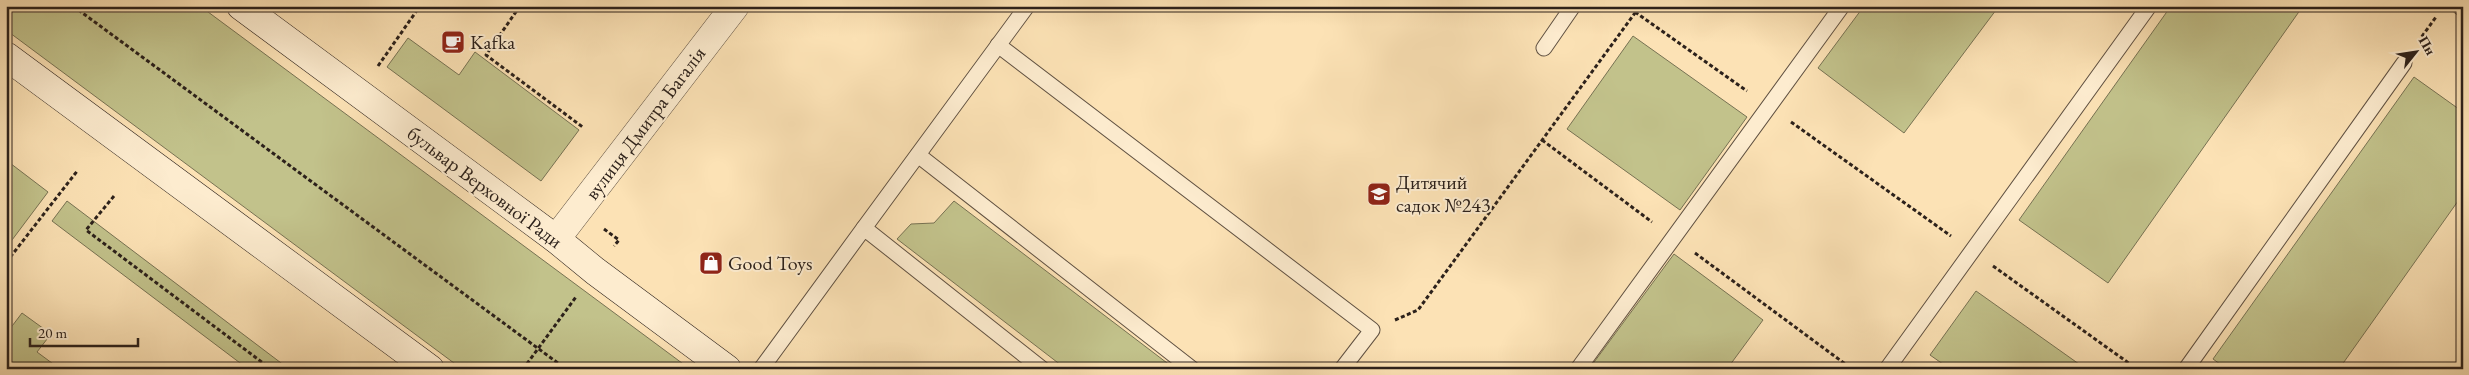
<svg xmlns="http://www.w3.org/2000/svg" width="2469" height="375" viewBox="0 0 2469 375" font-family="'EB Garamond',serif">
	<style>
		.green { fill: #c2c28b; stroke: #777253 }
		.lines { fill: none; stroke-linecap: round; stroke-linejoin: round }
		.lane-casing { stroke: #605142; stroke-width: 17 }
		.street-casing { stroke: #605142; stroke-width: 29 }
		.secondary-casing { stroke: #2c211b; stroke-width: 29 }
		.path { stroke: #2c211b; stroke-width: 3; stroke-dasharray: 4 2.5; stroke-linecap: butt }
		.lane { stroke: #fdeccf; stroke-width: 15 }
		.street { stroke: #fdeccf; stroke-width: 28 }
		.secondary { stroke: #fdeccf; stroke-width: 28 }
		.labels { text-anchor: middle; dominant-baseline: central; stroke-width: 4; stroke-linejoin: round; paint-order: stroke }
		.poi-label { font-size: 20px; fill: #2c211b; stroke: #fdeccf; text-anchor: start }
		.street-label { font-size: 20px; fill: #2c211b; stroke: #fdeccf }
	</style>
	<rect width="100%" height="100%" fill="#fce2b5"/>
	<filter id="stains"><feTurbulence type="fractalNoise" baseFrequency=".004" numOctaves="4"/><feColorMatrix values="0 0 0 0 .2 0 0 0 0 .09 0 0 0 0 .02 0 0 0 .5 -.17"/></filter>
	<radialGradient id="worn" r=".72"><stop offset=".6" stop-color="#630" stop-opacity="0"/><stop offset="1" stop-color="#630" stop-opacity=".3"/></radialGradient>
	<g class="green">
		<polygon points="6,6 200,6 690,369 462,369 6,30"/>
		<polygon points="1864,6 1999,6 1904,133 1818,68"/>
		<polygon points="2171,6 2303,6 2108,283 2019,220"/>
		<polygon points="1633,36 1747,117 1680,210 1567,129"/>
		<polygon points="408,38 459,75 475,52 579,130 541,181 387,67"/>
		<polygon points="2414,77 2463,112 2463,194 2339,369 2227,369 2213,359"/>
		<polygon points="6,160 48,192 9,244 6,242"/>
		<polygon points="67,201 289,369 248,369 52,221"/>
		<polygon points="954,201 1175,369 1066,369 897,239 911,224 934,223"/>
		<polygon points="1674,254 1763,320 1727,369 1589,369"/>
		<polygon points="1976,291 2086,369 1950,369 1930,355"/>
		<polygon points="22,313 51,334 37,352 60,369 6,369 6,334"/>
	</g>
	<g class="lines">
		<g class="lane-casing">
			<g id="lane">
				<polyline points="2459,6 2463,9"/>
				<polyline points="998,45 1372,330 1342,369"/>
				<polyline points="1544,48 1573,6"/>
				<polyline points="918,155 1192,369"/>
				<polyline points="864,228 1027,6"/>
				<polyline points="761,369 864,228 1042,369"/>
				<polyline points="1578,369 1842,6"/>
				<polyline points="1887,369 2149,6"/>
				<polyline points="2186,369 2404,63"/>
			</g>
		</g>
		<g class="street-casing">
			<polyline id="street" points="556,239 735,6"/>
		</g>
		<g class="secondary-casing">
			<g id="secondary">
				<polyline points="241,6 556,239 595,271 727,369"/>
				<polyline points="6,56 430,369"/>
			</g>
		</g>
		<g class="path">
			<polyline points="73,6 566,369"/>
			<polyline points="520,6 486,55 584,128"/>
			<polyline points="1635,12 1747,91"/>
			<polyline points="2418,42 2436,17"/>
			<polyline points="378,66 420,6"/>
			<polyline points="1791,122 1951,236"/>
			<polyline points="1542,140 1652,222"/>
			<polyline points="114,196 86,230 271,369"/>
			<polyline points="604,229 619,240 614,246"/>
			<polyline points="1695,253 1852,369"/>
			<polyline points="6,258 8,260 78,170"/>
			<polyline points="1993,266 2137,369"/>
			<polyline points="1395,320 1418,310 1640,6"/>
			<polyline points="523,369 576,297"/>
		</g>
		<use href="#lane" class="lane"/>
		<use href="#street" class="street"/>
		<use href="#secondary" class="secondary"/>
	</g>
	<defs>
		<g id="cafe-square" transform="scale(1.25)"><rect x="-9" y="-9" width="18" height="18" rx="4" fill="#8f2418" stroke="#fdeccf"/><path d="M-5.5-4.5H6V0H3Q3 3.5 0 3.5H-2.5Q-5.5 3.5-5.5 0ZM3-3.2v2h1.7v-2ZM-6 4.5H4V6H-6Z" fill="#fff"/></g>
		<g id="school-square" transform="scale(1.25)"><rect x="-9" y="-9" width="18" height="18" rx="4" fill="#8f2418" stroke="#fdeccf"/><path d="M0-5L7-2L0 1L-7-2ZM-4 1L0 2.5L4 1V4Q0 6-4 4Z" fill="#fff"/></g>
		<g id="shop-square" transform="scale(1.25)"><rect x="-9" y="-9" width="18" height="18" rx="4" fill="#8f2418" stroke="#fdeccf"/><path d="M-5-2.5h2.3a2.7 3.5 0 0 1 5.4 0H5L5.5 6h-11ZM-1.5-2.5h3a1.5 2.3 0 0 0-3 0Z" fill="#fff"/></g>
	</defs>
	<g fill-rule="evenodd">
		<use href="#cafe-square" x="453" y="42"/>
		<use href="#school-square" x="1379" y="194"/>
		<use href="#shop-square" x="711" y="263"/>
	</g>
	<g class="labels">
		<g class="poi-label">
			<text x="470" y="42">Kafka</text>
			<text x="1396" y="182">Дитячий<tspan x="1396" dy="23">садок №243</tspan></text>
			<text x="728" y="263">Good Toys</text>
		</g>
		<g class="street-label">
			<text transform="translate(645 123) rotate(-53)">вулиця Дмитра Багалія</text>
			<text transform="translate(485 187) rotate(37)">бульвар Верховної Ради</text>
		</g>
	</g>
	<rect width="2469" height="375" fill="none" stroke="#fce2b5" stroke-width="25"/>
	<rect x="8" y="8" width="2454" height="360" fill="none" stroke="#2c211b" stroke-width="2.5"/>
	<rect x="12" y="12" width="2444" height="350" fill="none" stroke="#2c211b"/>
	<g transform="translate(2416 52) rotate(60)" stroke="#fdeccf" stroke-width="4" paint-order="stroke">
	<path d="M0-4L9 19L0 12L-9 19Z" fill="#2c211b"/>
	<text y="-8" font-size="14" font-weight="bold" text-anchor="middle" fill="#2c211b">Пн</text>
	</g>
	<path d="M30 338v8h108v-8" fill="none" stroke="#2c211b" stroke-width="2.5"/>
	<text x="38" y="338" font-size="15" fill="#2c211b" stroke="#fdeccf" stroke-width="4" paint-order="stroke">20 m</text>
	<rect width="100%" height="100%" filter="url(#stains)"/>
	<rect width="100%" height="100%" fill="url(#worn)"/>
</svg>
